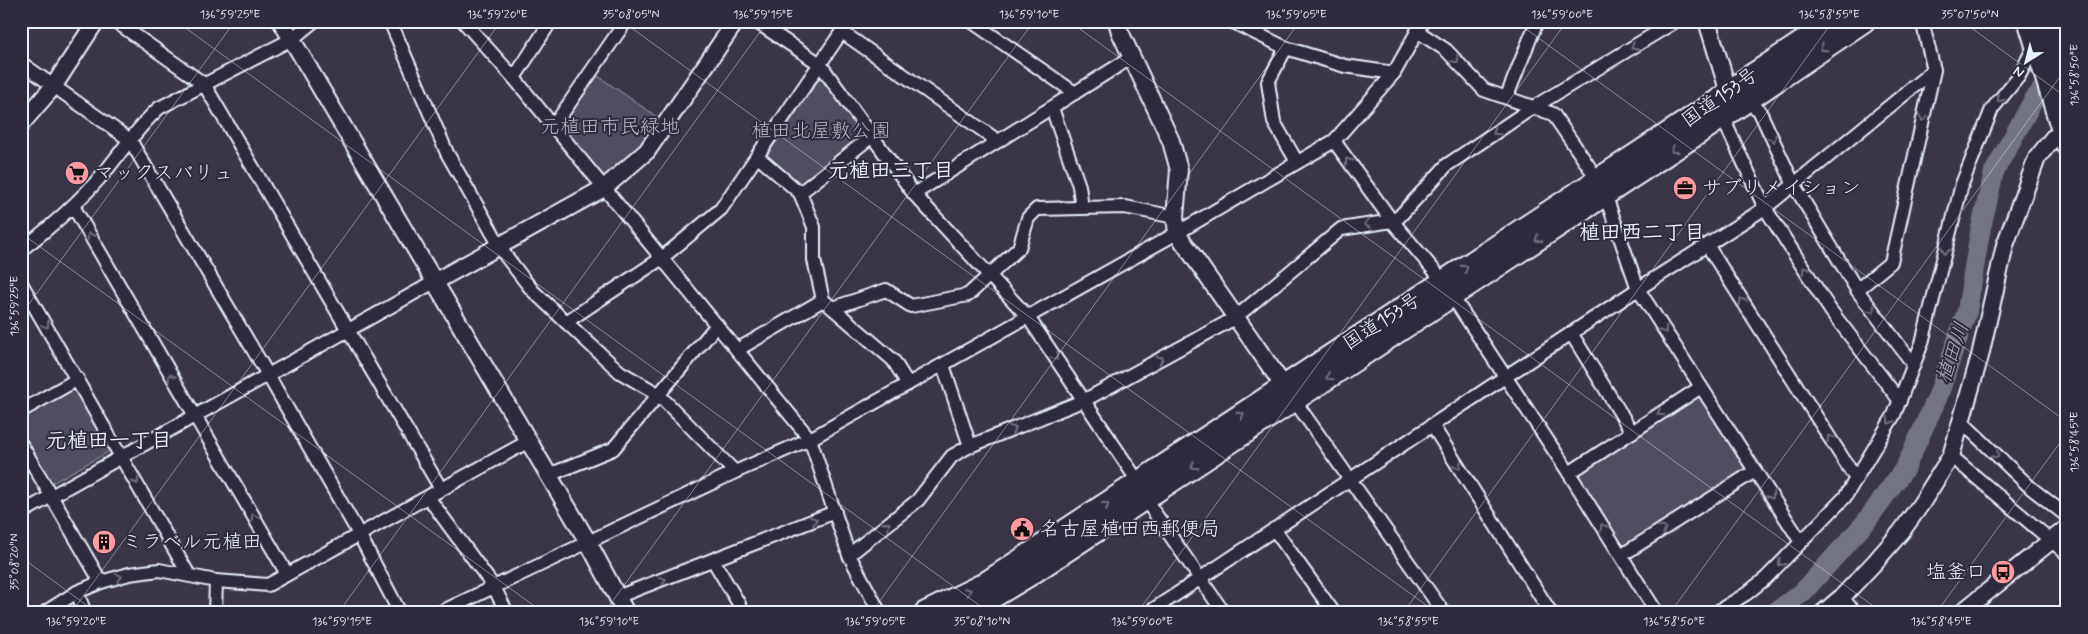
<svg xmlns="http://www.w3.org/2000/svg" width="2088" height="634" viewBox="0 0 2088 634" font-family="Mynerve,'Klee One',sans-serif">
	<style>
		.green { fill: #504e5f; stroke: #9ca0ac }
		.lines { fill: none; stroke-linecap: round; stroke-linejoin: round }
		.river { stroke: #737482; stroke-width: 20 }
		.minor-casing { stroke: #e8f1f8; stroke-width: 16 }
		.tertiary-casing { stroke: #e8f1f8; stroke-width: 20 }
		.trunk-casing { stroke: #e8f1f8; stroke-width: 25 }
		.minor { stroke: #2f2a3d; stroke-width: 12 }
		.tertiary { stroke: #2f2a3d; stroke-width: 16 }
		.trunk { stroke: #2f2a3d; stroke-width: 21 }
		.oneway { stroke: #70707e }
		.ticks { fill: none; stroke: #e8f1f8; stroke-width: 1; stroke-opacity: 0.45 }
		.labels { text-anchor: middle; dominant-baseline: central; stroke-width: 4; stroke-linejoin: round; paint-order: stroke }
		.street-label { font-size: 20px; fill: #e8f1f8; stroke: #2f2a3d }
		.park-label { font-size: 20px; fill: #b3b8c2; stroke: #2f2a3d }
		.poi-label { font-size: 20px; fill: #e8f1f8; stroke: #2f2a3d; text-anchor: start }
		.neighbourhood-label { font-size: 21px; font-weight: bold; fill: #e8f1f8; stroke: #2f2a3d }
		.water-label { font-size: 21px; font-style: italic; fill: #aeb2bd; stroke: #2f2a3d }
		.neatline { fill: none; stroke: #e8f1f8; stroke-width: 2 }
		.ticks-label { font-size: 12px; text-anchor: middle; fill: #e8f1f8 }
	</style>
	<rect width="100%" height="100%" fill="#3a3648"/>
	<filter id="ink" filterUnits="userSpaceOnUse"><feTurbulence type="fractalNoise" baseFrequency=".02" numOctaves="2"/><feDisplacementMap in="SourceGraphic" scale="10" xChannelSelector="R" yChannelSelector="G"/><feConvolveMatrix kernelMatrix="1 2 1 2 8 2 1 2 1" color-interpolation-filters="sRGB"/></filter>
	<g filter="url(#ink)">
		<g class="green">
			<polygon points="598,76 663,121 644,145 606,181 562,125"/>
			<polygon points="820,78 864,135 800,186 766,157"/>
			<polygon points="71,386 76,388 110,447 108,452 54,482 49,481 21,432 21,414"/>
			<polygon points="1699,391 1746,471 1624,548 1576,474"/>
		</g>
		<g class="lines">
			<polyline class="river" points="1774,613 1803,592 1865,523 1905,468 1938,396 1967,311 1980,232 1994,172 2033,101 2056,72"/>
			<g class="minor-casing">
				<g id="minor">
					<polyline points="115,21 204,84 441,489"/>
					<polyline points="390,21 447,153 505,255 532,290 566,322 620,372 658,394 735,472"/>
					<polyline points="463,21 514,78 810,439 849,555 880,613"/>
					<polyline points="755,21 820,64 914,194 1028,317 1139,483"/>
					<polyline points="971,21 1075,93"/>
					<polyline points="1231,21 1286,48 1345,66 1394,73"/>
					<polyline points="1417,31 1446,50 1484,90 1553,114 1598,180"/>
					<polyline points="842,32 998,141"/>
					<polyline points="2050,34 2067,21"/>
					<polyline points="1286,48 1268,82 1274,122 1297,162"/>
					<polyline points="21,63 130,140 268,375 359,534 400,613"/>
					<polyline points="514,78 551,21"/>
					<polyline points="1507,96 1537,21"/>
					<polyline points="1741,99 1759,110 1794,185 1857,290 1914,365"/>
					<polyline points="1052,108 1079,186 1082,208"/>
					<polyline points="1729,111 1727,127 1765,208 1831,311 1900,401"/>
					<polyline points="553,127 626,21"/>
					<polyline points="1334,141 1392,221 1444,282"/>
					<polyline points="758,157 800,193 814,227 814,260 823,300 893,360 908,384"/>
					<polyline points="800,193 872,136"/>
					<polyline points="914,194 1132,57"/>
					<polyline points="1605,194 1638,289 1801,542"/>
					<polyline points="73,206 287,574"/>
					<polyline points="1707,245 1856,479"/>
					<path d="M21 250C51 227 79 202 104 173 122 151 138 127 159 108L292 39 314 21"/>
					<polyline points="21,283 189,575"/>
					<polyline points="1857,290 1891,262 1934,70 1922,21"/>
					<polyline points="1452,296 1569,473 1657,613"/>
					<polyline points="833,308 886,290 911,306 968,295 1019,248 1028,218 1037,209 1125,207 1175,217"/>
					<polyline points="566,322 662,258 721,209 849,21"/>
					<polyline points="1571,333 1632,432"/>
					<polyline points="737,350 823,300"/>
					<polyline points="943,365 970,446"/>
					<polyline points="1294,400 1444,613"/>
					<polyline points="21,411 78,379"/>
					<polyline points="1961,421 2031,488 2067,516"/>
					<polyline points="1432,425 1551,613"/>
					<polyline points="21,444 101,582"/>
					<polyline points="1951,456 2067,554"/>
					<polyline points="1569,473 1701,387"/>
					<polyline points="549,475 613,449 717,325"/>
					<polyline points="428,497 494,587 507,613"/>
					<polyline points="1145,499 1224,613"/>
					<polyline points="21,513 436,281"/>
					<polyline points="1274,529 1334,613"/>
					<polyline points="849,555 918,500 952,456 970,446 1085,400 1235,318 1341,229 1392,221 1399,217 1447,165 1532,108 1676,21"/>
					<polyline points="1622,555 1755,471"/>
					<polyline points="713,560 739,604 740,613"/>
					<polyline points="77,592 85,613"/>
					<polyline points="617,597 835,512"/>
					<polyline points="1842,597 1855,613"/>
					<polyline points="44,613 77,592 101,582 129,574 159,570 216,581 268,585 529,441"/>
					<polyline points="215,613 216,581"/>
					<polyline points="439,613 735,472 810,439 1177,233 1334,141 1394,73 1423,21"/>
					<polyline points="1148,613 1638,289 1765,208 1934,70"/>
					<polyline points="1715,613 1746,594 1766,578 1845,497 1894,415 1922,343 1962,184 1992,109 2019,76 2036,43"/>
				</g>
			</g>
			<g class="tertiary-casing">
				<g id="tertiary">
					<polyline points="281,21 588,542 626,613"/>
					<polyline points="1117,21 1120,32 1171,141 1179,170 1175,217 1177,233 1290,395"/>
					<polyline points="1707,21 1729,93"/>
					<polyline points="21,124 53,87 96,21"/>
					<polyline points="436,281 604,188 647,151 736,21"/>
					<polyline points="1823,613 1842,597 1875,562 1901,532 1921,504 1951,456 1980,356 2005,245 2037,158 2053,138 2064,135"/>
					<polyline points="1961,613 2067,528"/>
				</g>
			</g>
			<g class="trunk-casing">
				<g id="trunk">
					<polyline points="2029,21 2067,145"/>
					<polyline points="2046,21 2067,94"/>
					<polyline points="925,613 984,584 1717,101 1746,79 1834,21"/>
					<polyline points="961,613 983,603 1031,574 1729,113 1864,21"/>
				</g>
			</g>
			<use href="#minor" class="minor"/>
			<use href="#tertiary" class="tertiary"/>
			<use href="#trunk" class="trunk"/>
		</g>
		<defs><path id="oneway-chevron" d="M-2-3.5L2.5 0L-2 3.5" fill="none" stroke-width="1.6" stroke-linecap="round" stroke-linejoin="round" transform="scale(1.25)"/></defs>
		<g class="oneway">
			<use href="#oneway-chevron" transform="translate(1634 47) rotate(149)"/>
			<use href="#oneway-chevron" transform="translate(1823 48) rotate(146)"/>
			<use href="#oneway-chevron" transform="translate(1456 60) rotate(46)"/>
			<use href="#oneway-chevron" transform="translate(2000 99) rotate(129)"/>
			<use href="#oneway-chevron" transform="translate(1923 118) rotate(103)"/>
			<use href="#oneway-chevron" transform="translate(1496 132) rotate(146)"/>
			<use href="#oneway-chevron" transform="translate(1773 139) rotate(65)"/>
			<use href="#oneway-chevron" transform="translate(1674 150) rotate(147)"/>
			<use href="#oneway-chevron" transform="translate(1348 161) rotate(-126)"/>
			<use href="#oneway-chevron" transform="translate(1367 224) rotate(169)"/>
			<use href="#oneway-chevron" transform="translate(90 236) rotate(-120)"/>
			<use href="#oneway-chevron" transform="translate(1538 239) rotate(146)"/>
			<use href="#oneway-chevron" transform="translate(1945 251) rotate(104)"/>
			<use href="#oneway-chevron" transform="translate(1465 268) rotate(-33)"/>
			<use href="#oneway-chevron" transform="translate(1805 270) rotate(-123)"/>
			<use href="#oneway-chevron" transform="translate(1742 301) rotate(-122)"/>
			<use href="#oneway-chevron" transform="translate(1872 310) rotate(53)"/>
			<use href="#oneway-chevron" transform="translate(46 325) rotate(59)"/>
			<use href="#oneway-chevron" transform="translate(1664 330) rotate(57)"/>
			<use href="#oneway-chevron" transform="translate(1055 357) rotate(56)"/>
			<use href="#oneway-chevron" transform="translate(1160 359) rotate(-29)"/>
			<use href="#oneway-chevron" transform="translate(171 377) rotate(-120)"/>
			<use href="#oneway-chevron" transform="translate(1329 377) rotate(147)"/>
			<use href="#oneway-chevron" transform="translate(1660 413) rotate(147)"/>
			<use href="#oneway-chevron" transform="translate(1241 415) rotate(-34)"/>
			<use href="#oneway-chevron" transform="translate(1890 421) rotate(121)"/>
			<use href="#oneway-chevron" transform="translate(1013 429) rotate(-22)"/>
			<use href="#oneway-chevron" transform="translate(1830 438) rotate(-122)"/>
			<use href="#oneway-chevron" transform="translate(1996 455) rotate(43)"/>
			<use href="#oneway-chevron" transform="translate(1194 466) rotate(146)"/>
			<use href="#oneway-chevron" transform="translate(1458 466) rotate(58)"/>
			<use href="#oneway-chevron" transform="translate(136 481) rotate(60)"/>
			<use href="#oneway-chevron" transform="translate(1771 496) rotate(57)"/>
			<use href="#oneway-chevron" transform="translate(1106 505) rotate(-33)"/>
			<use href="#oneway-chevron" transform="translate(254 517) rotate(-121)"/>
			<use href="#oneway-chevron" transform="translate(814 520) rotate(-21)"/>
			<use href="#oneway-chevron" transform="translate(887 525) rotate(-39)"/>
			<use href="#oneway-chevron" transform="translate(1603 527) rotate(-123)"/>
			<use href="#oneway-chevron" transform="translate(1663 529) rotate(-32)"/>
			<use href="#oneway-chevron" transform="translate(1781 563) rotate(134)"/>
			<use href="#oneway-chevron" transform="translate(119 577) rotate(-16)"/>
			<use href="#oneway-chevron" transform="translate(663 580) rotate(-21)"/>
			<use href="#oneway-chevron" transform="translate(968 591) rotate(-26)"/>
		</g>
	</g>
	<path class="ticks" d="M176 21 990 613M622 21 1437 613M1069 21 1883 613M1515 21 2067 422M1962 21 2067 98M21 233 544 613M21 315 235 21M21 557 97 613M71 613 501 21M338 613 768 21M604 613 1034 21M871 613 1300 21M1137 613 1567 21M1403 613 1833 21M1670 613 2067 67M1936 613 2067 433"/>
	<defs>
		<g id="supermarket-disc" transform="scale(1.25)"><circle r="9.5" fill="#ff9aa2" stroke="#2f2a3d"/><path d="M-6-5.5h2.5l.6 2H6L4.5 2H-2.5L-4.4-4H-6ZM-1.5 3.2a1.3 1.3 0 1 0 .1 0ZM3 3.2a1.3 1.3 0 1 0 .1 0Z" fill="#111"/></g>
		<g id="office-disc" transform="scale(1.25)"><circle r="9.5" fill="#ff9aa2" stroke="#2f2a3d"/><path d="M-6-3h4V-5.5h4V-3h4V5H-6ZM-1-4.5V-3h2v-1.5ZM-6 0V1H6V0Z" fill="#111"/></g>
		<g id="civic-disc" transform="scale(1.25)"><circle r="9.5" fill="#ff9aa2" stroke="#2f2a3d"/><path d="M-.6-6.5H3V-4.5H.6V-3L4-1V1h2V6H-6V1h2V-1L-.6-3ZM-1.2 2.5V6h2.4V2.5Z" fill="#111"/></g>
		<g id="building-disc" transform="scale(1.25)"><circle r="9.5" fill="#ff9aa2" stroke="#2f2a3d"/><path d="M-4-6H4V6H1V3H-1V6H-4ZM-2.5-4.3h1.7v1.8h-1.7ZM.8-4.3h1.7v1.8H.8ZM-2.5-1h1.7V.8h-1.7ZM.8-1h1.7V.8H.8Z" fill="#111"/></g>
		<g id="bus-disc" transform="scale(1.25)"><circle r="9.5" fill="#ff9aa2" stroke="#2f2a3d"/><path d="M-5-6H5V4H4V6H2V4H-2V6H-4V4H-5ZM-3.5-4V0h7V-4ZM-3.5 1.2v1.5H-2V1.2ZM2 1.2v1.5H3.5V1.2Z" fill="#111"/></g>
	</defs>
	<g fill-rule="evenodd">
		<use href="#supermarket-disc" x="77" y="173"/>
		<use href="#office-disc" x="1685" y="188"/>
		<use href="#civic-disc" x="1022" y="529"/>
		<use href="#building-disc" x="104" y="542"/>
		<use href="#bus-disc" x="2003" y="572"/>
	</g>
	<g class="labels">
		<g class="street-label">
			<text transform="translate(1720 98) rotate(-35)">国道153号</text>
			<text transform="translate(1382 322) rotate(-33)">国道153号</text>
		</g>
		<g class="park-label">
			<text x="610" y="127">元植田市民緑地</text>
			<text x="821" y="131">植田北屋敷公園</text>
		</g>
		<g class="poi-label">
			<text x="94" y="173">マックスバリュ</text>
			<text x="1702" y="188">サブリメイション</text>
			<text x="1040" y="529">名古屋植田西郵便局</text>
			<text x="122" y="542">ミラベル元植田</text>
			<text x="1986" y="572" text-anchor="end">塩釜口</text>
		</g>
		<g class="neighbourhood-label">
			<text x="891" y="171">元植田三丁目</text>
			<text x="1642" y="233">植田西二丁目</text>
			<text x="109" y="441">元植田一丁目</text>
		</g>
		<g class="water-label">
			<text transform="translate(1953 353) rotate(-71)">植田川</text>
		</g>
	</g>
	<rect width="2088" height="634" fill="none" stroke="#2f2a3d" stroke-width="55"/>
	<g transform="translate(2026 62) rotate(216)" stroke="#2f2a3d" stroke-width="4" paint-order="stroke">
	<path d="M0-4L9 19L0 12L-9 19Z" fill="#e8f1f8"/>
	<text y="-8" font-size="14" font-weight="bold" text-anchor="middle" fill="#e8f1f8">N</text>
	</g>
	<rect x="28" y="28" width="2032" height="578" class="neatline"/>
	<g class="ticks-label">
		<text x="230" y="18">136°59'25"E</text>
		<text x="497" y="18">136°59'20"E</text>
		<text x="631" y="18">35°08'05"N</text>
		<text x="763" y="18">136°59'15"E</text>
		<text x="1029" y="18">136°59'10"E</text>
		<text x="1296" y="18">136°59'05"E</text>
		<text x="1562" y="18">136°59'00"E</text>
		<text x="1829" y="18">136°58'55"E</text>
		<text x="1970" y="18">35°07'50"N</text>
		<text transform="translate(2074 75) rotate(-90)" y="4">136°58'50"E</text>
		<text transform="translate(14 306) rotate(-90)" y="4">136°59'25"E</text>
		<text transform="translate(2074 442) rotate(-90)" y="4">136°58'45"E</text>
		<text transform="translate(14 562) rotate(-90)" y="4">35°08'20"N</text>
		<text x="76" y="625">136°59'20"E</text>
		<text x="342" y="625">136°59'15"E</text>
		<text x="609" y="625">136°59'10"E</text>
		<text x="875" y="625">136°59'05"E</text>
		<text x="982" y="625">35°08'10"N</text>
		<text x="1142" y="625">136°59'00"E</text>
		<text x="1408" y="625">136°58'55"E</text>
		<text x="1674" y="625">136°58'50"E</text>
		<text x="1941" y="625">136°58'45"E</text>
	</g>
</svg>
